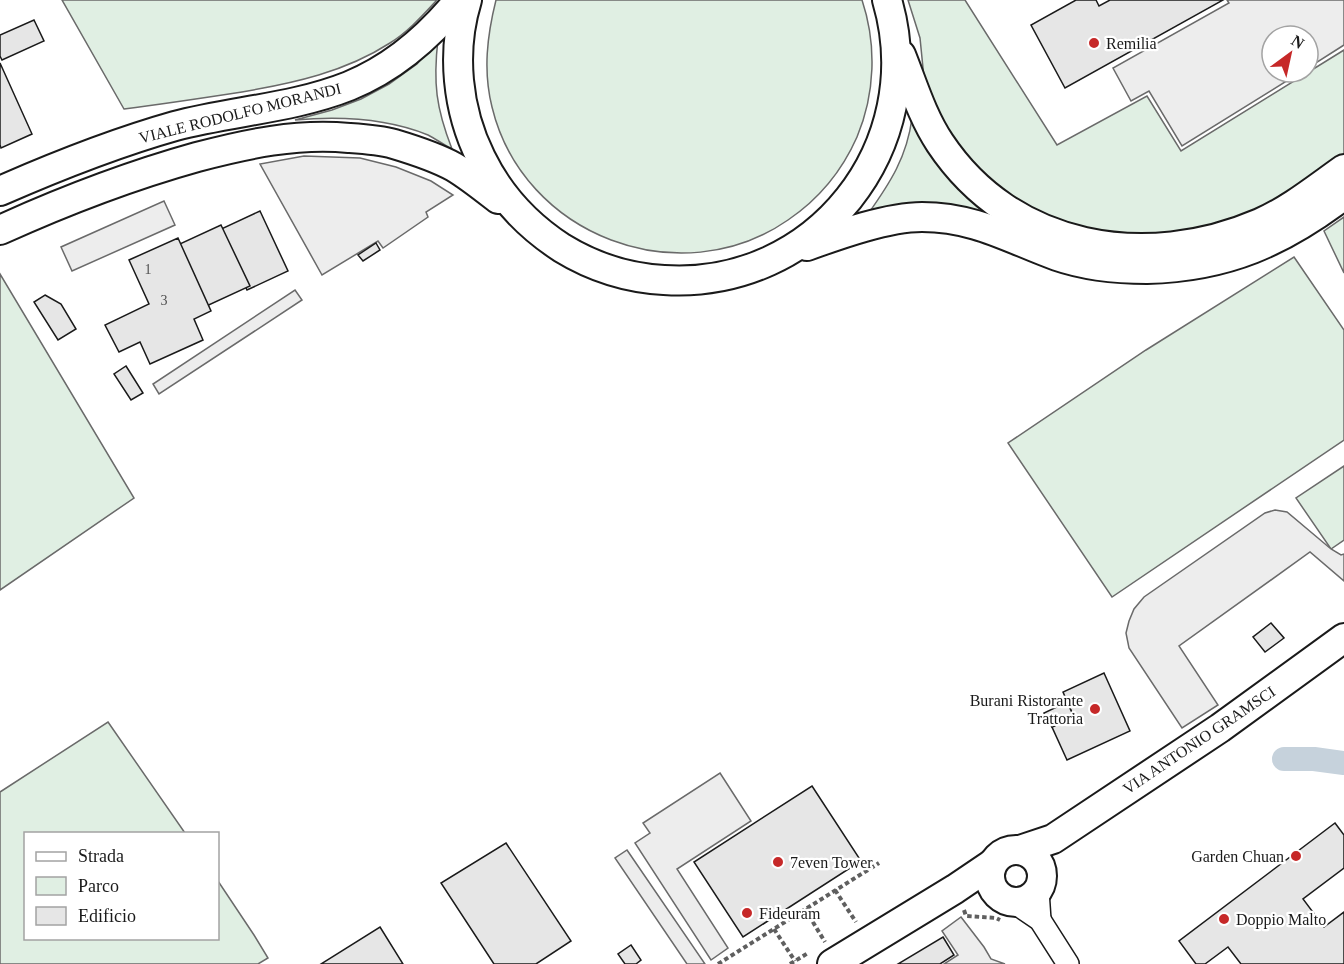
<svg xmlns="http://www.w3.org/2000/svg" width="1344" height="964" viewBox="0 0 1344 964" font-family="Georgia,serif">
	<style>
		.green { fill: #e0efe3; stroke: #6a6a6a; stroke-width: 1.5 }
		.parking { fill: #ededed; stroke: #6a6a6a; stroke-width: 1.5 }
		.lines { fill: none; stroke-linecap: round; stroke-linejoin: round }
		.canal { stroke: #c6d2dc; stroke-width: 24 }
		.building { fill: #e6e6e6; stroke: #1a1a1a; stroke-width: 1.5 }
		.street-casing { stroke: #1a1a1a; stroke-width: 24 }
		.secondary-casing { stroke: #1a1a1a; stroke-width: 32 }
		.path { stroke: #5f5f5f; stroke-width: 4; stroke-dasharray: 4.5 3; stroke-linecap: butt }
		.street { stroke: #fff; stroke-width: 21 }
		.secondary { stroke: #fff; stroke-width: 28 }
		.poi-dot { fill: #c62828; stroke: #fff; stroke-width: 2 }
		.labels { text-anchor: middle; dominant-baseline: central; stroke-width: 4.5; stroke-linejoin: round; paint-order: stroke }
		.number-label { font-size: 14px; fill: #4d4d4d }
		.poi-label { font-size: 16px; fill: #1a1a1a; stroke: #fff; text-anchor: start }
		.street-label { font-size: 16px; fill: #1a1a1a; stroke: #fff }
	</style>
	<rect width="100%" height="100%" fill="#fff"/>
	<g class="green">
		<path d="M62 0H437C423 15 408 32 390 43 345 72 294 83 242 92 203 98 163 104 124 109Z"/>
		<path d="M496 0H862C877 45 875 94 857 137 842 171 819 199 788 220 680 295 523 236 492 107 483 71 487 36 496 0Z"/>
		<polygon points="908,0 965,0 1057,145 1147,96 1181,151 1344,50 1344,155 1303,185 1261,212 1186,236 1101,233 1036,212 986,180 949,136 924,78 920,38"/>
		<path d="M438 39C433 83 436 108 452 149 444 145 436 139 428 135 386 118 340 116 295 120L332 110 361 99 389 84 417 64Z"/>
		<path d="M912 118 942 167 971 199 1001 220 868 214C890 183 907 157 912 118Z"/>
		<polygon points="1344,217 1344,273 1324,231"/>
		<polygon points="1294,257 1344,330 1344,440 1112,597 1008,443 1146,350"/>
		<polygon points="0,274 134,498 0,590"/>
		<polygon points="1344,466 1344,540 1331,549 1296,498"/>
		<polygon points="108,722 185,833 26,834 26,938 218,938 218,881 254,935 268,958 258,964 0,964 0,792"/>
	</g>
	<g class="parking">
		<polygon points="1227,0 1344,0 1344,45 1308,68 1308,36 1272,36 1272,72 1301,72 1182,146 1149,91 1131,101 1113,68 1229,3"/>
		<polygon points="304,156 360,158 396,167 431,181 453,195 426,212 428,217 383,248 378,241 322,275 260,164"/>
		<polygon points="164,201 175,225 72,271 61,247"/>
		<polygon points="295,290 302,300 159,394 153,384"/>
		<polygon points="1275,510 1287,512 1331,549 1341,555 1344,554 1344,581 1310,552 1179,646 1218,705 1182,728 1129,648 1126,633 1129,621 1134,609 1144,597 1265,513"/>
		<polygon points="720,773 751,821 677,869 728,948 711,960 635,843 650,833 643,823"/>
		<polygon points="627,850 705,964 687,964 615,858"/>
		<polygon points="961,917 984,947 991,959 1005,964 944,964 958,955 942,931"/>
	</g>
	<g class="lines">
		<polyline class="canal" points="1284,759 1314,759 1344,763"/>
	</g>
	<g class="building">
		<polygon points="1076,0 1096,0 1099,6 1110,0 1223,0 1065,88 1031,25"/>
		<polygon points="34,20 44,41 2,60 0,56 0,35"/>
		<polygon points="0,63 32,134 1,148 0,145"/>
		<polygon points="260,211 288,271 247,290 219,230"/>
		<polygon points="221,225 250,286 200,309 171,248"/>
		<polygon points="178,238 211,311 194,319 203,340 150,364 140,342 119,352 105,325 149,304 129,260"/>
		<polygon points="376,243 380,250 363,261 358,255"/>
		<polygon points="45,295 61,304 76,329 58,340 34,302"/>
		<polygon points="126,366 143,393 131,400 114,374"/>
		<polygon points="1271,623 1284,638 1265,652 1253,637"/>
		<polygon points="1104,673 1130,731 1067,760 1052,727 1074,717 1063,692"/>
		<polygon points="1067,702 1074,717 1052,727 1044,713"/>
		<polygon points="812,786 861,861 743,937 694,862"/>
		<polygon points="1335,823 1344,835 1344,868 1303,899 1324,927 1344,912 1344,964 1241,964 1228,947 1205,964 1196,964 1179,941"/>
		<polygon points="506,843 571,941 536,964 494,964 441,883"/>
		<polygon points="380,927 403,964 321,964"/>
		<polygon points="943,937 954,955 940,964 898,964"/>
		<polygon points="631,945 641,960 636,964 625,964 618,954"/>
	</g>
	<g class="lines">
		<g class="street-casing">
			<g id="street">
				<polyline points="1038,891 1040,920"/>
				<polyline points="1015,903 1040,920 1068,964"/>
			</g>
		</g>
		<g class="secondary-casing">
			<g id="secondary">
				<path d="M467 0C451 52 457 110 481 158 499 195 528 226 562 248 593 267 628 278 664 280 816 290 930 146 887 0"/>
				<path d="M901 55C913 85 922 116 940 143 1012 251 1146 272 1260 223 1290 210 1317 188 1344 169"/>
				<path d="M0 191C57 166 115 143 175 126 232 111 294 108 349 86 393 68 429 37 459 0"/>
				<path d="M0 230C64 201 129 176 197 157 246 144 297 133 349 138 364 139 380 140 394 144 414 150 436 157 454 167 469 176 484 188 498 199"/>
				<path d="M807 246C840 234 888 217 922 217 975 217 1010 239 1057 256 1086 266 1117 269 1147 269 1227 267 1282 242 1344 195"/>
				<circle cx="1016" cy="876" r="26"/>
				<polyline points="1020,850 1053,839 1220,728 1344,638"/>
				<polyline points="832,964 955,889 992,864"/>
			</g>
		</g>
		<g class="path">
			<polyline points="835,890 856,922"/>
			<polyline points="805,909 825,942"/>
			<polyline points="964,910 966,916 996,918 1000,920"/>
			<polyline points="774,929 795,961"/>
			<polyline points="718,964 879,863"/>
			<polyline points="790,964 808,953"/>
		</g>
		<use href="#street" class="street"/>
		<use href="#secondary" class="secondary"/>
	</g>
	<g class="poi-dot">
		<circle cx="1094" cy="43" r="6"/>
		<circle cx="1095" cy="709" r="6"/>
		<circle cx="1296" cy="856" r="6"/>
		<circle cx="778" cy="862" r="6"/>
		<circle cx="747" cy="913" r="6"/>
		<circle cx="1224" cy="919" r="6"/>
	</g>
	<g class="labels">
		<g class="number-label">
			<text x="148" y="269">1</text>
			<text x="164" y="300">3</text>
		</g>
		<g class="poi-label">
			<text x="1106" y="43">Remilia</text>
			<text x="1083" y="700" text-anchor="end">Burani Ristorante<tspan x="1083" dy="18">Trattoria</tspan></text>
			<text x="1284" y="856" text-anchor="end">Garden Chuan</text>
			<text x="790" y="862">7even Tower</text>
			<text x="759" y="913">Fideuram</text>
			<text x="1236" y="919">Doppio Malto</text>
		</g>
		<g class="street-label">
			<text transform="translate(240 113) rotate(-14)">VIALE RODOLFO MORANDI</text>
			<text transform="translate(1199 740) rotate(-34)">VIA ANTONIO GRAMSCI</text>
		</g>
	</g>
	<rect x="24" y="832" width="195" height="108" fill="#ffffff" stroke="#a3a3a3" stroke-width="1.5"/>
	<rect x="36" y="852" width="30" height="9" fill="#ffffff" stroke="#a3a3a3" stroke-width="1.5"/>
	<text x="78" y="862" font-size="18" fill="#1a1a1a">Strada</text>
	<rect x="36" y="877" width="30" height="18" fill="#e0efe3" stroke="#a3a3a3" stroke-width="1.5"/>
	<text x="78" y="892" font-size="18" fill="#1a1a1a">Parco</text>
	<rect x="36" y="907" width="30" height="18" fill="#e6e6e6" stroke="#a3a3a3" stroke-width="1.5"/>
	<text x="78" y="922" font-size="18" fill="#1a1a1a">Edificio</text>
	<g transform="translate(1290 54) rotate(33)"><circle r="28" fill="#ffffff" stroke="#a3a3a3" stroke-width="1.5"/>
	<path d="M0-4.5L10 22L0 15L-10 22Z" fill="#c62828"/>
	<text y="-9" font-size="16" font-weight="bold" text-anchor="middle" fill="#1a1a1a">N</text>
	</g>
</svg>
